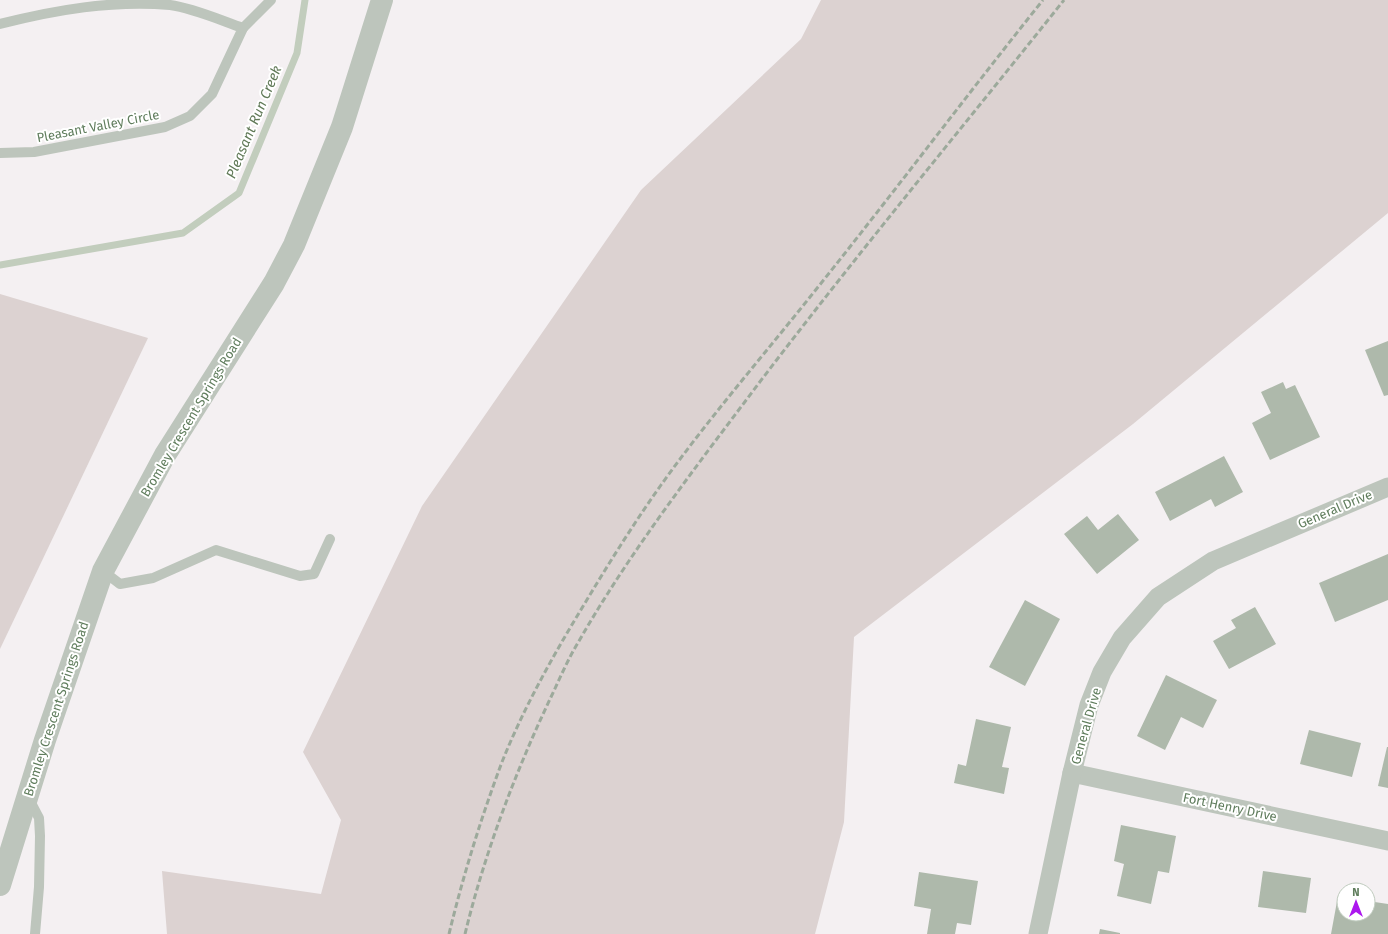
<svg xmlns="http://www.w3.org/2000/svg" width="1388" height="934" viewBox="0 0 1388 934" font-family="'Fira Sans',sans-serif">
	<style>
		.green { fill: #dcd2d1 }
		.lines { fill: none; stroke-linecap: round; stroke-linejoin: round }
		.stream { stroke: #c2cdbd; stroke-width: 7 }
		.building { fill: #aeb9ab }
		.service { stroke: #bdc5bc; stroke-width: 10 }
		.minor { stroke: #bdc5bc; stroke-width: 19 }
		.tertiary { stroke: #bdc5bc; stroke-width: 22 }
		.rail { stroke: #9ca99b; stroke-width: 3; stroke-dasharray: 6 3; stroke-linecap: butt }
		.labels { text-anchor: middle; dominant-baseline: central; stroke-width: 4; stroke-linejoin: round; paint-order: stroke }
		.street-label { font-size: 13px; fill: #607d5d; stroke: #fff }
		.water-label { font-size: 14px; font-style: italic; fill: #617a58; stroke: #fff }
	</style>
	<rect width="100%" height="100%" fill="#f4f0f2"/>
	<g class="green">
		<polygon points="821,0 1388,0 1388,213 1133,424 854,637 844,822 815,934 167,934 162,871 321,894 341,820 303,752 422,506 641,190 801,39"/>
		<polygon points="0,294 148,338 0,649"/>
	</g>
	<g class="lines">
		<polyline class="stream" points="0,265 183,233 239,193 297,53 305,0"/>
	</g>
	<g class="building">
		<polygon points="1388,341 1388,395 1384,396 1365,350"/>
		<polygon points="1283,382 1286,389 1295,385 1320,437 1270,460 1252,423 1271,413 1261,392"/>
		<polygon points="1224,456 1243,492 1215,507 1211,499 1170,521 1155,492"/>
		<polygon points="1118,514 1139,540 1097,574 1064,534 1087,516 1098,530"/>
		<polygon points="1388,554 1388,600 1335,622 1319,583"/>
		<polygon points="1025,600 1060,619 1025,686 989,667"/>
		<polygon points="1255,607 1276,644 1229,669 1213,641 1236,628 1231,620"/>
		<polygon points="1166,675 1217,700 1203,728 1181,717 1165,750 1137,736"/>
		<polygon points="976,719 1011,727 1002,767 1009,768 1004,794 954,783 958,764 966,766"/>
		<polygon points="1309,730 1361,743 1352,777 1300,764"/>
		<polygon points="1387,747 1388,747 1388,788 1378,786"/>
		<polygon points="1121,825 1176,836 1169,873 1158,871 1151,904 1117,896 1124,864 1114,861"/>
		<polygon points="1263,871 1311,878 1306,913 1258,907"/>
		<polygon points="919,872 978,881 971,925 957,923 955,934 927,934 931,909 914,906"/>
		<polygon points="1338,896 1344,897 1344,914 1368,914 1368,901 1388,904 1388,934 1331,934"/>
		<polygon points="1100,929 1120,933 1120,934 1099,934"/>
	</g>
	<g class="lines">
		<g class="service">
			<path d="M0 24C55 10 112 0 170 5 193 8 220 20 243 28L212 94 190 116 165 127 34 152 0 153"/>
			<polyline points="243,28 271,0"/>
			<polyline points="103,571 120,584 153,578 216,550 300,576 314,574 330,539"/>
			<polyline points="28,797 39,818 40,836 39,887 35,934"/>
		</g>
		<g class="minor">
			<polyline points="1072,773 1388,841"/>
			<polyline points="1038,934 1072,773 1089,705 1102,672 1122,638 1158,597 1213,561 1388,487"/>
		</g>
		<polyline class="tertiary" points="0,885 45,740 103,571 165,455 274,283 294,245 342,127 382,0"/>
		<g class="rail">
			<path d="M449 934C463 876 481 818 502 762 524 707 554 654 585 603 609 563 634 523 661 485 709 418 763 356 814 292 892 195 966 96 1043 0"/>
			<path d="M465 934C485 852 515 773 551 697 560 678 568 659 579 641 631 550 696 467 759 383 858 253 962 128 1064 0"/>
		</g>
	</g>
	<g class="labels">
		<g class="street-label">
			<text transform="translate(98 126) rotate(-11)">Pleasant Valley Circle</text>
			<text transform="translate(191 417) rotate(-59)">Bromley Crescent Springs Road</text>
			<text transform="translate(1335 509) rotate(-23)">General Drive</text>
			<text transform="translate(56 709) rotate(-72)">Bromley Crescent Springs Road</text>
			<text transform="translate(1086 726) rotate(-74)">General Drive</text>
			<text transform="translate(1230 807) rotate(12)">Fort Henry Drive</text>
		</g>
		<g class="water-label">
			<text transform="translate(254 122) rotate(-67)">Pleasant Run Creek</text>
		</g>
	</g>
	<g transform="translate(1356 902)"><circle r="19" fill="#ffffff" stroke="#bfcbbe"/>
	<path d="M0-3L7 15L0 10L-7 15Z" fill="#ac17ee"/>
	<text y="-6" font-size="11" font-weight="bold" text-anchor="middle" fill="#607d5d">N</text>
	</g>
</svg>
